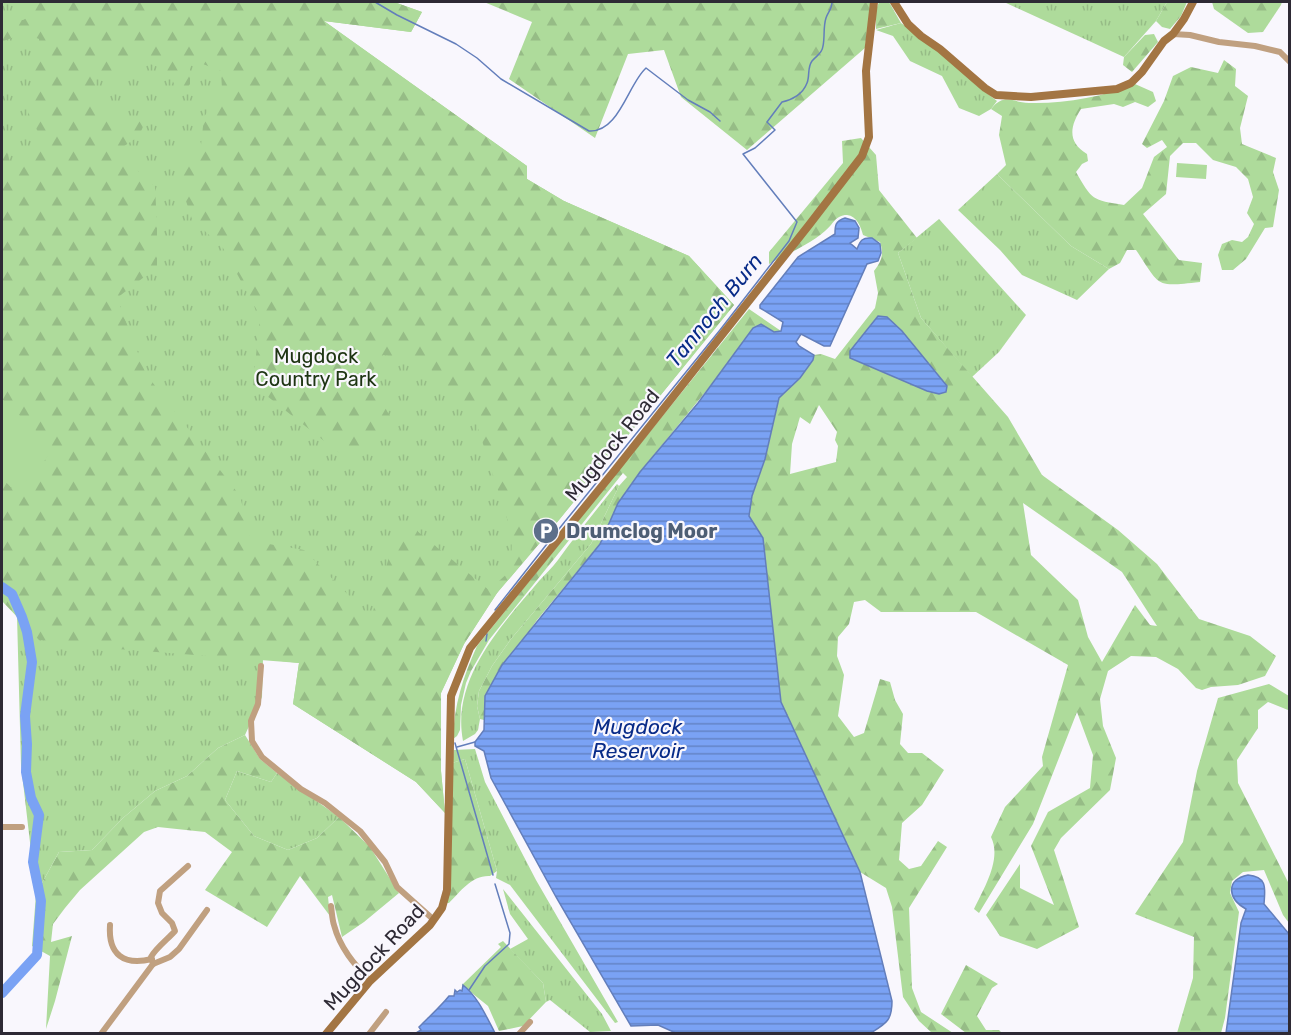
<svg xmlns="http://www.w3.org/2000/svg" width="1291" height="1035" viewBox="0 0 1291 1035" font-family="Rubik,sans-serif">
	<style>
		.grass { fill: url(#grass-tufts) }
		.forest { fill: url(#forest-firs); fill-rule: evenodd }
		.pitch { fill: #aedb9b }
		.water { fill: url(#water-rules); stroke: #637ebb; stroke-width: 1.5 }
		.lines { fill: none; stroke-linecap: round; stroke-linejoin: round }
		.stream { stroke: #637ebb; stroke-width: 1.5 }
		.river { stroke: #7aa2f4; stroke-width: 10 }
		.street { stroke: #c0a080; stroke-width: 6 }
		.secondary { stroke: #a37543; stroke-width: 8 }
		.labels { text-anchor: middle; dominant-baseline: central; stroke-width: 4.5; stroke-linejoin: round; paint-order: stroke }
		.park-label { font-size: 20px; fill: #1e3513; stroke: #f9f7fd }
		.street-label { font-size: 20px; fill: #2e2a35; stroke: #f9f7fd }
		.service-label { font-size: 20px; font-weight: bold; fill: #4e5e75; stroke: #f9f7fd; text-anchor: start }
		.water-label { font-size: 21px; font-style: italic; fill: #082b88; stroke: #f9f7fd }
	</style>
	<defs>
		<pattern id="grass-tufts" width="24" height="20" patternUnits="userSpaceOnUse" patternTransform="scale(1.5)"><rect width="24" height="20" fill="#aedb9b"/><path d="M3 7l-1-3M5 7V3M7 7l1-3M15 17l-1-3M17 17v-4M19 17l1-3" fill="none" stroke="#96bc86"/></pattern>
		<pattern id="forest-firs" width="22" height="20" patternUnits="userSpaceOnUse" patternTransform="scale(1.5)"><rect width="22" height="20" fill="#aedb9b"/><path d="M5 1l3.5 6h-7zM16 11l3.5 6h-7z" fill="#96bc86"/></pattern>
		<pattern id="water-rules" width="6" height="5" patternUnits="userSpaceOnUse" patternTransform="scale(1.5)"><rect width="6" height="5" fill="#7aa2f4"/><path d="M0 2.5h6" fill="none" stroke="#6484c6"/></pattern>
	</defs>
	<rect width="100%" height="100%" fill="#f9f7fd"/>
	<g class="grass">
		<polygon points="2,2 394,2 422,12 411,32 324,21 527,166 527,179 564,201 689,256 734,305 550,531 497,593 464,644 441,693 441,771 445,813 416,782 293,704 299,663 263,659 262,697 245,735 218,748 187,776 155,791 123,818 92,850 59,852 36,894 21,765 17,616 38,638 2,539"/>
		<polygon points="1004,2 1167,2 1156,21 1124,57"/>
		<polygon points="901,23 940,51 975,84 997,101 991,109 979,116 959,108 942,76 910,61 893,36 876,30"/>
		<polygon points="997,174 1071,246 1109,269 1077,300 1022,275 1000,250 958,210"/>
		<polygon points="939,219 1026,315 999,352 972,377 921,318 898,253"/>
		<path d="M617 484 619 486 591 544 511 639 492 666 479 691 477 706 480 719 478 730 475 734 463 741C451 678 502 625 539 581 545 574 552 568 558 560 576 535 597 509 617 484Z"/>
		<polygon points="475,749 485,782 536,880 618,1022 615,1023 510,885 496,878 497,871 465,759 452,763 454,750"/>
		<polygon points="237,771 271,782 277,773 339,817 317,838 288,850 254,836 225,800"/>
		<polygon points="503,889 602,1014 611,1031 590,1032 550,1000 546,1002 543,983 510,949 528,939 510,914"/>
	</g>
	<g class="forest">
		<path d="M27 2H394L422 12 411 32 324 21 527 166V179L564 201 689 256 734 305 550 531 497 593 464 644 441 693V771L445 813 416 782 293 704 299 663 105 648 39 640 2 601V478L13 489 55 449 2 399V136L11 165 17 169 23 168C28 155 30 142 38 132L28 112 29 100 35 95 37 87 27 64 29 59 39 54 40 48 39 39C26 33 14 36 2 42V19L23 20 29 17 30 9ZM140 59 169 72 180 98 190 84V59L221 71 222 89 204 117 201 145 180 152 182 189 192 219 223 248 260 316 253 385 342 455 399 430 367 380 383 355 424 362 475 419 512 534 511 570 489 590 417 531 398 527 371 618 304 550 251 541 240 496 146 374 117 298 157 267V225L155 187 117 151 139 136 145 122 110 116 93 96 97 74 111 71 125 74Z"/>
		<polygon points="484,2 871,2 865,48 747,150 681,97 664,50 628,54 595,138 509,79 532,22"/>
		<polygon points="879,2 889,2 901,23 876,29 876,10"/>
		<polygon points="1167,2 1187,2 1181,16 1170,29 1162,27 1156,21"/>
		<polygon points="1212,2 1282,2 1281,5 1263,32 1248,33 1214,9"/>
		<polygon points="1154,34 1158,42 1132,72 1123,65 1124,57 1145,35"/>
		<path d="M1224 60 1236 69 1235 86 1248 96 1240 128 1242 144 1276 158 1273 172 1279 190 1273 227 1265 228 1246 259 1233 270H1222L1218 255 1222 244 1232 240 1242 242 1248 237 1254 224 1247 213 1253 197 1248 179 1236 167 1213 160 1196 143H1183L1170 156 1166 194 1143 214 1179 260 1202 263 1200 282C1154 287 1161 287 1136 250H1127L1120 263 1109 269 1071 246 997 174 1006 165 999 135 1002 116 991 109C1004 93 1012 102 1029 103 1064 104 1102 97 1135 84L1153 92 1156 101 1148 107 1135 102 1123 107 1114 104 1081 109C1070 126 1067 142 1087 154L1088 161 1082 164 1076 172C1092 200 1092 200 1124 205L1142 188 1154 157 1167 147 1162 140 1147 148 1142 144 1164 101 1173 76 1191 67 1218 73Z"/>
		<path d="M861 138 876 155 879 190 917 238 898 253 921 318 1008 417 1042 475 1118 530 1157 564 1199 619 1250 636 1276 656 1265 676 1238 685 1211 687 1202 690 1196 688 1178 669 1156 657 1131 656 1108 671 1100 699 1103 726 1116 758 1110 790 1061 838 1054 850 1079 927 1037 949 1000 936 986 915 1020 864V888L1054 905 1031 846 1048 812 1090 788 1093 755 1077 712 1033 824 979 913 974 909C984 888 1002 859 991 837L1005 807 1043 766 1042 757 1068 665 976 612H881L865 600 854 602 849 624 838 637 837 656 844 675 838 716 854 737 864 733 880 679 890 682 895 700 903 714 900 744 908 753H922L944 770 922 805 902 823 899 860 909 869 921 866 938 841 947 847 909 908 912 988 921 1012 953 1033H932L919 1021 903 997 892 907 886 888 860 872 781 702 763 538 749 516 752 496 765 459 779 398 800 378 813 360 814 355 821 354 835 359 875 308 878 293 874 271C882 261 884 254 880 242L863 235C861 227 857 216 847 215 835 215 833 225 825 231 809 245 787 254 769 264V252L843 163 842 141ZM881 316 898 330 947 392 850 354ZM819 405 837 432 835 440 838 446 836 462 790 474 792 444 800 417 810 424ZM1023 503 1122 572 1157 626 1150 625 1135 605 1102 662 1088 637 1078 600 1031 555Z"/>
		<path d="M749 309 781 331 774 332 761 324 640 472 618 503 600 544 537 620 485 696 484 720 480 719 477 706 479 691 492 666 511 639 591 544 619 486 627 477 623 473 489 640 471 671 466 683 461 705 460 730 457 736 453 739C454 705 463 677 477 646Z"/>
		<polygon points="1269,684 1289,696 1288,710 1268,702 1258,710 1258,728 1237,760 1238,783 1289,884 1289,923 1283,915 1264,870 1243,872 1232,881 1230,893 1239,912 1225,1018 1221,1033 1177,1033 1193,978 1194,937 1135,914 1183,842 1197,771 1218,698"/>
		<polygon points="245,735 260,759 277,773 271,782 237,771 225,800 254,836 288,850 317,838 339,817 370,847 399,893 364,922 342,937 332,895 328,897 330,916 300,876 267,927 205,890 232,852 205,832 158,827 144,832 80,890 65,908 53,924 51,942 72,936 55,1001 46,1029 50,956 32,946 36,894 59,852 92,850 123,818 155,791 187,776 218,748"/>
		<path d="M465 759 497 871 490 876C472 875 461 891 449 903H444L452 763Z"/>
		<polygon points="503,941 543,983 546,1002 523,1026 499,1031 488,1006 462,985 501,947 498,944"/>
		<polygon points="966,965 998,984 992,988 977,1016 986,1030 999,1030 1002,1033 966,1033 941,1014"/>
	</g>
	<g class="pitch">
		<polygon points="1177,163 1207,165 1206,179 1176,177"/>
		<polygon points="2,399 55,449 16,492 2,478"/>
	</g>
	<g class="water">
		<path d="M845 218 855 221 859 228 858 238 850 243 857 249C860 242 861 237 872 238L880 244 881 253 878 261 867 264 830 346H824L801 334 796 342 799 346 814 355 813 360 800 378 779 398 765 459 752 496 749 516 763 538 781 702 860 872 892 1001C892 1022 885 1024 869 1034H678L658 1025 631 1026 556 897 491 778 484 751 475 746V742L484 730 485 696 502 665 600 544 618 503 640 472 698 403 753 328 761 324 774 332 781 331 783 322 760 308V305L798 257 835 234C835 226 835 221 845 218Z"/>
		<polygon points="878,316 887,317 902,331 947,386 946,392 939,394 927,391 850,358 850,351"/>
		<path d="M1248 875C1268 877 1265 889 1264 904L1289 934V1033H1226L1241 923 1246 909C1228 899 1225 880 1248 875Z"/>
		<path d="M463 985C478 997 486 1016 495 1033H416L421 1030 419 1027C430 1016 441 1006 449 996H454L455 990 457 992 460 990 462 991Z"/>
	</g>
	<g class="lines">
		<g class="stream">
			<path d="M375 2 397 15 456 44 477 58 501 79 589 131C619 133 628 84 646 68L688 100 710 112 720 121"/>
			<path d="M495 610 550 540 720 330 789 241 797 222 743 154 755 148 775 130 767 122 782 102C792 100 803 94 807 83 810 76 807 68 812 61 817 55 822 54 823 46 825 37 823 27 826 18 828 12 832 9 832 2"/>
			<polyline points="486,641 487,634"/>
			<polyline points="455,743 493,875"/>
			<polyline points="457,747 475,742"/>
			<polyline points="469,990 485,966 509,944 510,933 495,884"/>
		</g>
		<polyline class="river" points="2,587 12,594 22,617 27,632 32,662 25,716 27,744 26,772 31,798 39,815 33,862 41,901 37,955 2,993"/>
		<g class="street">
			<polyline points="1173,34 1190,35 1219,42 1255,46 1280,52 1290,62"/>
			<polyline points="261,666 258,704 251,721 252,741 262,757 301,789 325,803 360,831 385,862 397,887 434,920"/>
			<polyline points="2,827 22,827"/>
			<path d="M331 906C332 912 332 919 334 925 340 948 354 964 370 981"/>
			<path d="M110 925C108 955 124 966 152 959"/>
			<path d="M153 964 151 957C155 949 169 938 175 931L172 923 162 913 158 903 160 891 188 866"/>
			<polyline points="101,1034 153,964 170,957 179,949 207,910"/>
			<polyline points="369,1034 386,1012"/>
			<polyline points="519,1034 530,1022"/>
		</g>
		<g class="secondary">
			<polyline points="894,2 908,24 921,36 940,49 985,88 996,95 1031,97 1117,89 1131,83 1142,72 1164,41 1173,34 1184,19 1193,2"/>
			<polyline points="326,1034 370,981 430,925 442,908 447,890 451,696 470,648 615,470 809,225 862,156 869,137 866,71 874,2"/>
		</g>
	</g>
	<defs>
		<g id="parking-disc" transform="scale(1.35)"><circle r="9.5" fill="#5c6f8a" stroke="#f9f7fd"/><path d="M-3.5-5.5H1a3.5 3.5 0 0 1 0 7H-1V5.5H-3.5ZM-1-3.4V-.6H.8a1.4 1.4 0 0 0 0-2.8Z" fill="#fff"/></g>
	</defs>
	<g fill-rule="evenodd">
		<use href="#parking-disc" x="546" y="531"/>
	</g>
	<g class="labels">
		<g class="park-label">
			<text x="316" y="356">Mugdock<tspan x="316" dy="23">Country Park</tspan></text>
		</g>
		<g class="street-label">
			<text transform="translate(612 445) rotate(-51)">Mugdock Road</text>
			<text transform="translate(374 957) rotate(-47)">Mugdock Road</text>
		</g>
		<g class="service-label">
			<text x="566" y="531">Drumclog Moor</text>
		</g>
		<g class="water-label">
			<text transform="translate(714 310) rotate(-51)">Tannoch Burn</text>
			<text x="638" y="726">Mugdock<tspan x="638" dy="24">Reservoir</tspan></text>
		</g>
	</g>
	<rect width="1291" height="1035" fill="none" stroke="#2e2a35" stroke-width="6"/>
</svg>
